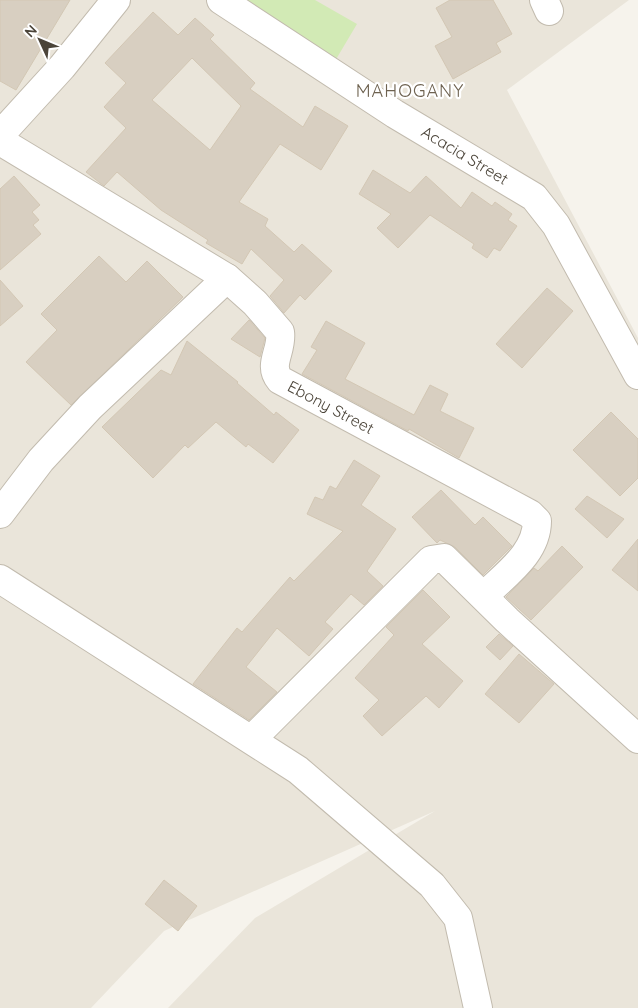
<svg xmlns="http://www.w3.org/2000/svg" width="638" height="1008" viewBox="0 0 638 1008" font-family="Quicksand,sans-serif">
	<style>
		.residential { fill: #eae5da }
		.green { fill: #d2eab5 }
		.building { fill: #d8cfc1; stroke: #d3c7b4; fill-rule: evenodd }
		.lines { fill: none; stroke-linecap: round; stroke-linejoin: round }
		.minor-casing { stroke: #c2bbae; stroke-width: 30 }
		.minor { stroke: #fff; stroke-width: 28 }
		.labels { text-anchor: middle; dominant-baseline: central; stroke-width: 4.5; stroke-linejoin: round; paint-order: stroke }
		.street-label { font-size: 16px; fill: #4b4439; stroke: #fff }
		.neighbourhood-label { font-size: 18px; letter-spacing: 1px; fill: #6e6250; stroke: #fff }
	</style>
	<rect width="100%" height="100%" fill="#f6f3ec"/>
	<polygon class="residential" points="0,0 629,0 507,90 638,338 638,1008 168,1008 255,918 435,811 164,931 91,1008 0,1008"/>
	<polygon class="green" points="241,0 315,0 357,24 335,61"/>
	<g class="building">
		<polygon points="0,0 70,0 16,90 0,81"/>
		<polygon points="450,0 493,0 512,34 496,43 501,52 453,79 435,46 452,37 436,8"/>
		<path d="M153 12 178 35 195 18 214 35 210 39 255 83 250 89 303 127 315 106 348 126 321 170 280 144 239 202 268 219 265 226 294 252 302 244 332 271 305 300 300 295 284 313 270 296 284 280 251 249 242 264 206 243 208 240 161 210 117 172 104 186 86 172 126 128 104 107 126 83 105 63ZM192 58 241 106 210 150 152 100Z"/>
		<polygon points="373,170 410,193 426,176 461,208 472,192 492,206 495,202 512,214 508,220 517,226 500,251 494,248 487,258 472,248 474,244 430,215 398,248 377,228 391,214 359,194"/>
		<polygon points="14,176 40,205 32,212 39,220 33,225 41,234 0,270 0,189"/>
		<polygon points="99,256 126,282 147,261 183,297 71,405 26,362 57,330 41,314"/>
		<polygon points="0,280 23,306 0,326"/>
		<polygon points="547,288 573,311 522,368 496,344"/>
		<polygon points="249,320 265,338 260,357 231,339"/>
		<polygon points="326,321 365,343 345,379 414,415 430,385 448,394 440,411 474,428 459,458 409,429 408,431 302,374 317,350 311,347"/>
		<polygon points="187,341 238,382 237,383 274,415 276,412 299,430 273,463 248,444 246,447 216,422 188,448 185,445 153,478 102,427 161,370 171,375"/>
		<polygon points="611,412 638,439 638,478 620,496 573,450"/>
		<polygon points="354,460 380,476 361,505 396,529 367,571 383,586 364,605 351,594 325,622 333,629 309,656 277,628 246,667 277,692 249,720 193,684 237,628 242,632 290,577 294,581 343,531 307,514 315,497 323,500 330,486 336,489"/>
		<polygon points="441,490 475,525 483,517 512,546 483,575 455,547 440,540 437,543 412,517"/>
		<polygon points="587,496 624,519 607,538 575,509"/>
		<polygon points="638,539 638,591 612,570"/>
		<polygon points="562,546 583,567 531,620 506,597 534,568 538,571"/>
		<polygon points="423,590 450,617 422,644 463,681 439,708 426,696 382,736 363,716 379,700 355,678 394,635 386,627"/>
		<polygon points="499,634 513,646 500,660 486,647"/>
		<polygon points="519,654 554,684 519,723 485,694"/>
		<polygon points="164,880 197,906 178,931 145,904"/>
	</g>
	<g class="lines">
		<g class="minor-casing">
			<g id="minor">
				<polyline points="221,0 395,114 534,197 556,225 638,375"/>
				<polyline points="544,0 549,11"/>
				<polyline points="0,135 62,67 116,0"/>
				<path d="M0 141 227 278 255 303 280 332C283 350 267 365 280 380L530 514 537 521C537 553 506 574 485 595"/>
				<polyline points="0,514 41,460 90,407 227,278"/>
				<polyline points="0,579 298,770 432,885 458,918 478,1008"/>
				<polyline points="252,739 431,560 444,558 507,620 638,739"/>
			</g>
		</g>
		<use href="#minor" class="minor"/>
	</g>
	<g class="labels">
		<g class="street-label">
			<text transform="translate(465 155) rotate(31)">Acacia Street</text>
			<text transform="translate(331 407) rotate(28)">Ebony Street</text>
		</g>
		<g class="neighbourhood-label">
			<text x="410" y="90">MAHOGANY</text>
		</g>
	</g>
	<g transform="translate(40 40) rotate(314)" stroke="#ffffff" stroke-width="4" paint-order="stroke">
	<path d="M0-4L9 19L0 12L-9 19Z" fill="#4b4439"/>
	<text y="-8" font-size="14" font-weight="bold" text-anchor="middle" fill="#4b4439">N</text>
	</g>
</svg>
